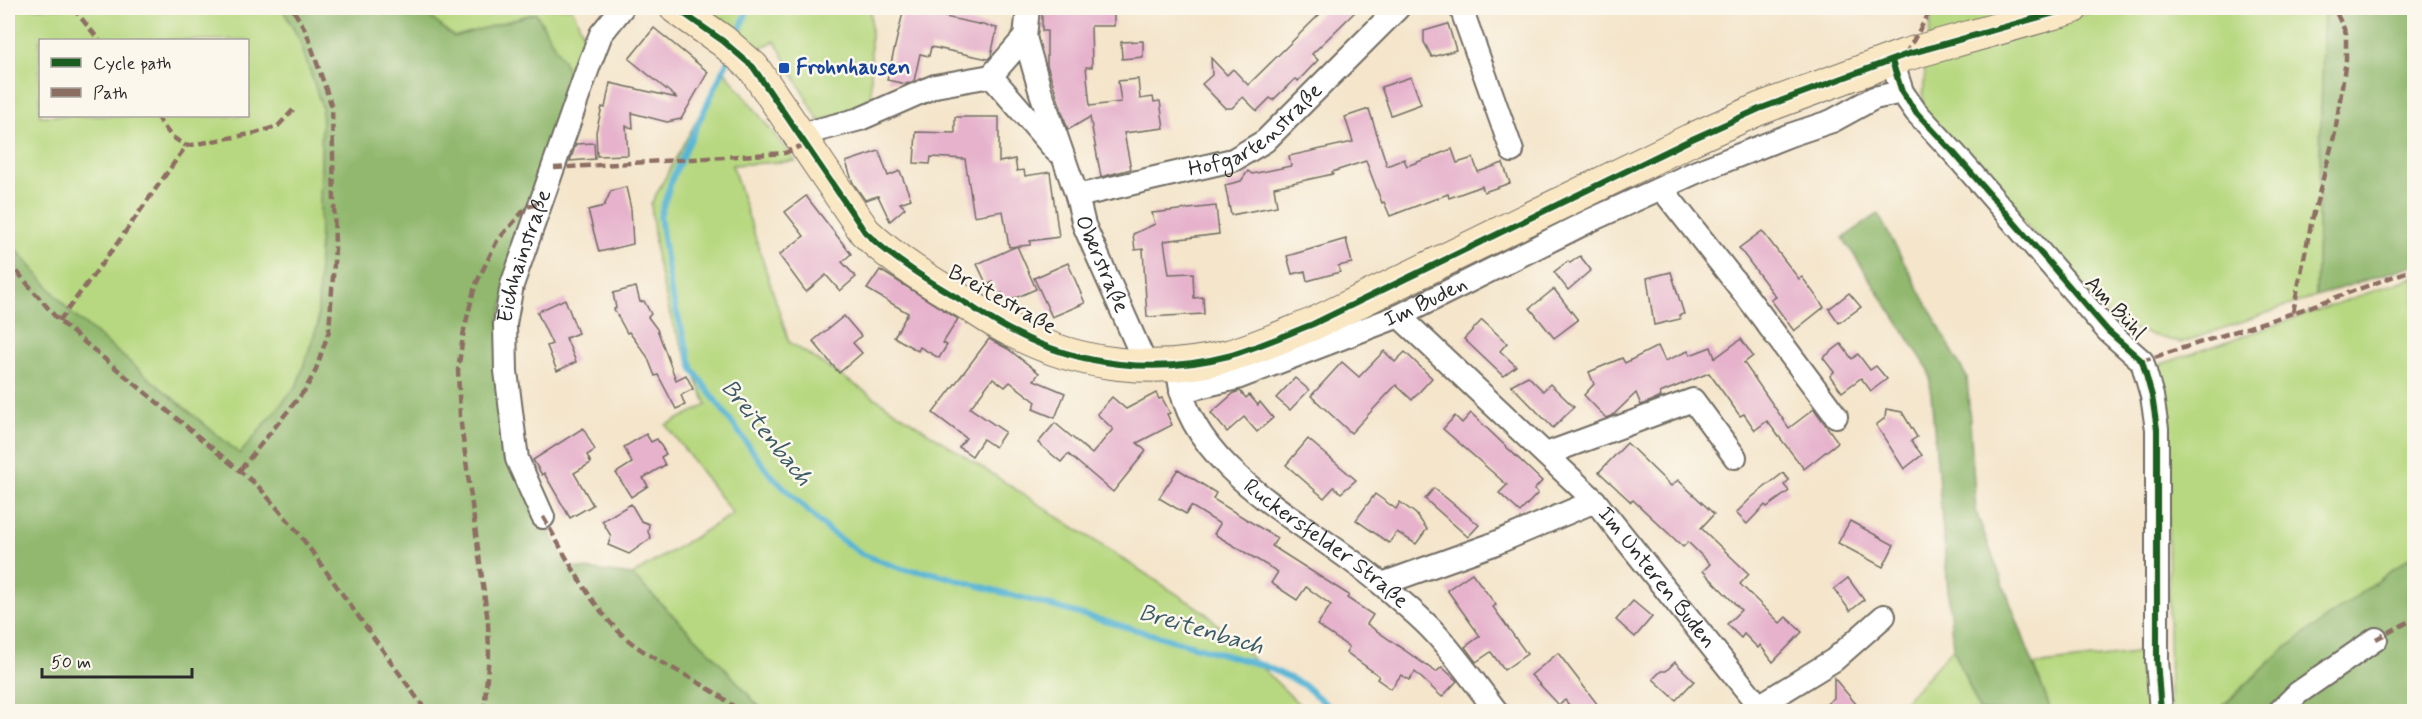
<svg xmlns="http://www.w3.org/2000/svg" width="2422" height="719" viewBox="0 0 2422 719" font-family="Mynerve,sans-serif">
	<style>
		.green { fill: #b7d880; stroke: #718256; stroke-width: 1.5; fill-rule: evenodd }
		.forest { fill: #91b86e; stroke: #5e724c; stroke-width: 1.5 }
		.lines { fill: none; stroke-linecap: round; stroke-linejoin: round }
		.stream { stroke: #55b4d4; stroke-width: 6 }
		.building { fill: #e6b2cc }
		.street-casing { stroke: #716c63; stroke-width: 26 }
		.secondary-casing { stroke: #716c63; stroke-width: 34 }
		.street { stroke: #fff; stroke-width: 22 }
		.secondary { stroke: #fae7c3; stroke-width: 32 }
		.quiet { stroke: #8d6e63; stroke-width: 4.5; stroke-dasharray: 9 4.5; stroke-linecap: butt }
		.cycleway-casing { stroke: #fbf7ec; stroke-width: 10 }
		.cycleway { stroke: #1b5e20; stroke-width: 6 }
		.transit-dot { fill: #1a4fb4; stroke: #fbf7ec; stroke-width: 2 }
		.labels { text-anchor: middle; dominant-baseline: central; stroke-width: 5; stroke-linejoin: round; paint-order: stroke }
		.transit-label { font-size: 22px; font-weight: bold; fill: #164399; stroke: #fbf7ec; text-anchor: start }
		.street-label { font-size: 22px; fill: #2b2b2b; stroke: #fbf7ec }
		.water-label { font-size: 24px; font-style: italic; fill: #3a5b66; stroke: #fbf7ec }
	</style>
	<rect width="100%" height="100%" fill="#fbf7ec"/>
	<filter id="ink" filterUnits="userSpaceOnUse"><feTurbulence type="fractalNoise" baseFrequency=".0167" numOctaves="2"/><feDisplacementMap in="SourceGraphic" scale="12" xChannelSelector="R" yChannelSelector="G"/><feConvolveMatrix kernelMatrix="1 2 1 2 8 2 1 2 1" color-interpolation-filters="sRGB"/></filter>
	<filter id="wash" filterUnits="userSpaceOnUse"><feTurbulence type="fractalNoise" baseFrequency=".008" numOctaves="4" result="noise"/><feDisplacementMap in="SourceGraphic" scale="24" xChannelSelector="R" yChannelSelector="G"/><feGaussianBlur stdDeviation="1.35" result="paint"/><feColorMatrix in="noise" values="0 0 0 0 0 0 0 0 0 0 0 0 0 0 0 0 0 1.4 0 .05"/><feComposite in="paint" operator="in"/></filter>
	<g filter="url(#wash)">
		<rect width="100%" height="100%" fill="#f4e5cb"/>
		<g class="green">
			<path d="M8 8H282L299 39 322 107 318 324 297 385 240 454 72 314 8 240ZM40 40H248V116H40Z"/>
			<polygon points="419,8 572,8 587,42 571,75 536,14 454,37"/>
			<polygon points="701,8 871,8 871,106 819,121 775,41 760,48"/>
			<polygon points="1933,8 2055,8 1928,41"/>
			<polygon points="2107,8 2324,8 2316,296 2181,343 2117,325 1922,110 1926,56"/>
			<polygon points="724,70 795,161 732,165 789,342 1206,613 1306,711 763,711 713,655 632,575 733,514 666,425 707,405 672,322 657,261 651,204"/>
			<polygon points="2414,277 2414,554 2282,651 2217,711 2170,712 2167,426 2153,367"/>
			<polygon points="1953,648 1980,711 1896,711"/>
			<polygon points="2151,651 2155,711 2051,711 2034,665"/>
		</g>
		<g class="forest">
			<polygon points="282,8 419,8 454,37 536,13 571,75 499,319 511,462 569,567 632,575 713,655 763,711 8,711 8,240 72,314 240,454 297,385 318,324 322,107 299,39"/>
			<polygon points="2324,8 2414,8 2414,265 2316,296"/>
			<polygon points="1878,214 1967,378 1976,512 2051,711 1980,711 1953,648 1929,370 1843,238"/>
			<polygon points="2414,554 2414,711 2217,712 2282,651"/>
		</g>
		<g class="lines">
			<g class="stream">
				<polyline points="736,41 748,8"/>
				<polyline points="729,58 672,179 660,216 671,292 693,370 769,473 828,530 862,554 902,569 933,573 1265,666 1304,685 1335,712"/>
			</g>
		</g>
		<g id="blocks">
			<g class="building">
				<polygon points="904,8 947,8 945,17 997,28 991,56 988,59 931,47 929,56 920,54 914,81 906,84 887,80"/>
				<polygon points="1042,8 1114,8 1114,26 1091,26 1092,67 1086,67 1090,106 1121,102 1118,81 1138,79 1140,99 1153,97 1154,102 1160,101 1164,128 1124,133 1131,169 1101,177 1090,117 1068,130 1047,65 1047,31 1042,31"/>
				<polygon points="1326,8 1359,8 1312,54 1318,60 1298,81 1295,79 1273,100 1270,98 1257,111 1243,97 1232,108 1225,108 1202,84 1212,75 1211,58 1227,75 1233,69 1248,85"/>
				<polygon points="1448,24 1456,50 1432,57 1424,42 1424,31"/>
				<polygon points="654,28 708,72 681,119 667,122 632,113 633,128 626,126 628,155 597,156 596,132 602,107 605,108 610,83 677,98 629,59"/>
				<polygon points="1143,41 1143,57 1122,59 1121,42"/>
				<polygon points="1411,77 1421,104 1391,115 1381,87"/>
				<polygon points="1369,109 1387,166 1404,159 1407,166 1452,149 1457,163 1473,158 1478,172 1503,163 1510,183 1484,192 1482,186 1449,198 1448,194 1390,216 1384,202 1382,203 1366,161 1332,172 1333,174 1274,187 1277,206 1231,215 1225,185 1241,181 1248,171 1252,174 1291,166 1289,156 1353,142 1345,117"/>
				<polygon points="955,117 999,117 999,162 1015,159 1017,171 1024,170 1025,176 1050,172 1059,237 1030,241 1030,245 1009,247 1003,211 974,216 965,159 931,157 930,164 914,163 916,132 955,133"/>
				<polygon points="594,143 595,159 570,161 576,144"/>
				<polygon points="879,151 888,176 900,171 911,199 900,203 905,208 890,221 878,196 865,200 853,183 846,162"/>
				<polygon points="626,187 631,209 633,244 599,252 588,210 604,206 611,191"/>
				<polygon points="806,196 851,254 842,262 856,277 840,291 826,275 806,292 779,255 804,236 785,212"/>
				<polygon points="1216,206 1219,234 1164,241 1169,274 1193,273 1194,298 1203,297 1204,314 1147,317 1143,249 1135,250 1133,234 1155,224 1152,213"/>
				<polygon points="1762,231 1799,279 1802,277 1824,307 1794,331 1771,300 1776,297 1739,248"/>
				<polygon points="1346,239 1352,263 1338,266 1340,272 1307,281 1305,271 1292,274 1287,256"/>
				<polygon points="1017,246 1036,289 1006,302 1002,293 998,295 993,282 987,285 977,264"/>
				<polygon points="1580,256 1591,270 1568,290 1554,272 1568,261 1570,263"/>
				<polygon points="1068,263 1085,303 1052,317 1034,278"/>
				<polygon points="880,270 958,319 943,343 947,345 939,358 920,347 918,351 894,337 908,313 867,289"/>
				<polygon points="1671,272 1684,314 1679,315 1680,319 1654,325 1647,278"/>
				<polygon points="636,287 640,302 644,301 651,314 648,317 657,329 676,380 686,375 693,389 681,395 685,405 676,409 658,375 655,376 647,356 629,332 627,333 614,309 616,308 613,293"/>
				<polygon points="1554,289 1578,320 1554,338 1530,308"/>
				<polygon points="1849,293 1861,307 1839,323 1829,309"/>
				<polygon points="565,299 578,333 566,338 576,362 557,371 547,346 552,344 537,312"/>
				<polygon points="844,316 861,336 853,343 862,353 839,373 813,341"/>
				<polygon points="1482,320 1507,343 1500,351 1516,366 1503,376 1464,339"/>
				<polygon points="989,339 1008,349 1039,373 1034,380 1065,393 1055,418 1033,409 1036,402 1010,382 1005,387 993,378 970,408 1005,432 995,447 983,439 972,456 959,447 966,438 933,413"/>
				<polygon points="1741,339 1753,356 1744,363 1789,428 1814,409 1838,442 1804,469 1767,421 1755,430 1744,414 1740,416 1709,373 1660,393 1661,397 1641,405 1636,393 1612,416 1606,418 1584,395 1594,384 1589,372 1622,358 1625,363 1658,346 1665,361 1688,351 1690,355 1711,347 1715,358"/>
				<polygon points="1841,344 1852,359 1858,354 1870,370 1876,366 1887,379 1871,391 1861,378 1842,392 1830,376 1834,372 1823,358"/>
				<polygon points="1384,351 1395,362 1405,352 1432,378 1412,400 1396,385 1351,433 1311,396 1342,362 1359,377"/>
				<polygon points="1528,376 1543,391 1550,384 1574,407 1553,428 1511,385"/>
				<polygon points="1295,378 1309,390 1290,410 1276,398"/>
				<polygon points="1240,391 1246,398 1249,395 1258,405 1260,402 1273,418 1257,432 1244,417 1227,432 1211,413 1234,393"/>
				<polygon points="1156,393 1159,399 1162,398 1170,413 1167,414 1172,425 1137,443 1146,451 1113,492 1068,454 1061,462 1038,443 1055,423 1092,454 1113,429 1097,414 1112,397 1126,409"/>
				<polygon points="1886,409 1902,412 1917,437 1911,441 1922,455 1904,469 1876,425 1885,418"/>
				<polygon points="1471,413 1542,481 1534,490 1538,493 1520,512 1499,493 1507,485 1443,429 1455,416 1462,423"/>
				<polygon points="583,428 595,450 587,455 591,463 574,473 593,505 570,518 544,473 542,475 533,460"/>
				<polygon points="646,434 651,442 657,439 666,454 661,457 665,465 643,478 648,486 631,497 616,473 632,463 624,447"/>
				<polygon points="1308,439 1356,480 1341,493 1334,487 1324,498 1286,465"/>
				<polygon points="1627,443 1671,486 1678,480 1714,514 1701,528 1749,574 1740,584 1780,623 1786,617 1802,632 1773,662 1760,645 1758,648 1744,634 1741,638 1727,624 1741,610 1703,571 1710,564 1688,542 1683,547 1633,500 1631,502 1599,472"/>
				<polygon points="1178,469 1216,493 1213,499 1277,538 1272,546 1349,595 1347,598 1373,615 1367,624 1436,672 1442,667 1457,681 1442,697 1415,672 1409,680 1401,675 1391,689 1377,679 1379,676 1346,652 1349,647 1317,625 1331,605 1306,587 1297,600 1271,583 1278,572 1214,534 1220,524 1191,506 1186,514 1159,498"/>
				<polygon points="1783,473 1789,480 1784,485 1789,491 1767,507 1765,505 1747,524 1736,513 1752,497"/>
				<polygon points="1434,488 1479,525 1468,537 1425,499"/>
				<polygon points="1375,494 1396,509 1400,502 1416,514 1427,529 1416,544 1397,532 1389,543 1356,520"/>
				<polygon points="631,504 641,521 649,524 648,532 651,538 629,554 608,545 611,536 602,521"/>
				<polygon points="1850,521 1894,545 1883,567 1838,543"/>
				<polygon points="1472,573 1496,605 1493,607 1527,654 1504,670 1491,652 1476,662 1465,647 1480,636 1447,590"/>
				<polygon points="1848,578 1864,600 1850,611 1834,589"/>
				<polygon points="1633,601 1652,617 1635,637 1616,620"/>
				<polygon points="1558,653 1598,705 1590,711 1574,711 1565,700 1559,705 1531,675"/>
				<polygon points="1675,662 1694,681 1676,700 1653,679 1661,671 1666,671"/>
				<polygon points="1834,678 1862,711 1818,711 1834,698"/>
			</g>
		</g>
	</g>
	<g filter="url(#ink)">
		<use href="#blocks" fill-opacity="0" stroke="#716c63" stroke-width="1.5"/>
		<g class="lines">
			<g class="street-casing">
				<g id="street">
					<polyline points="1461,8 1512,151"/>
					<path id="s1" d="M1025 37 1040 90 1077 196 1084 225 1146 365"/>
					<polyline points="1892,61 1902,92 1916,112 1954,153 2108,331 2142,361 2152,396 2157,429 2157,660 2161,712"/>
					<polyline points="991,76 1056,151"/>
					<polyline points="991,76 1025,37 1028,8"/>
					<polyline points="799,135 860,119 935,86 991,76"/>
					<polyline points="1662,189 1748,298 1836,416"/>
					<path id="s2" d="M1077 196 1233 160 1265 141 1398 8"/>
					<path id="s3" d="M1399 316 1595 501 1759 706 1752 712"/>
					<path id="s4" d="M1179 378C1191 474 1319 528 1385 587 1401 602 1420 616 1435 633 1457 657 1477 686 1497 712"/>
					<path id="s5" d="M1181 391 1237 378 1399 316 1589 221 1694 173 1790 135 1832 121 1874 98 1902 92"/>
					<polyline points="1546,454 1693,400 1735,457"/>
					<path id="s6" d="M543 517 517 459 506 371 505 324 512 285 589 65 601 34 622 8"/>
					<polyline points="1382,584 1491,545 1595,501"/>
					<polyline points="1759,706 1834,660 1884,616"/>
					<polyline points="2279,712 2298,693 2376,639"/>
				</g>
			</g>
			<g class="secondary-casing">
				<path id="secondary" d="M676 8 723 41 753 67 865 232C896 262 932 283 969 305 984 315 999 325 1016 333 1080 366 1157 375 1228 356 1257 348 1285 335 1313 324L1690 140 1759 109 1905 55 2072 8"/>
			</g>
			<use href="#street" class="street"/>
			<use href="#secondary" class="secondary"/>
			<g class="quiet">
				<polyline points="73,8 99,40"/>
				<polyline points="1905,55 1928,15 1929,8"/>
				<polyline points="156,116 171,136 186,146"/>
				<polyline points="554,168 785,153 805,144"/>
				<polyline points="8,261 59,321 258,486 297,531 427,712"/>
				<polyline points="2293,312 2311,224 2335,133 2346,60 2346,33 2334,8"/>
				<polyline points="59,321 116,245 186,146 256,133 278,126 293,110"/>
				<polyline points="2142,361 2290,314 2414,269"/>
				<polyline points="240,470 305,390 315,372 329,331 335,249 332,107 306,31 292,8"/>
				<path d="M543 517C568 559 596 618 636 646 671 671 707 682 740 712"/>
				<polyline points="2376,639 2414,619"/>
				<polyline points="484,712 489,654 488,622 460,417 458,370 464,330 475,286 497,241 527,207 541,203"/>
			</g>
			<g class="cycleway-casing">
				<g id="cycleway">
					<path d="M676 8 723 41 753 67 865 232C896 262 932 283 969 305 984 315 999 325 1016 333 1080 366 1157 375 1228 356 1257 348 1285 335 1313 324L1690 140 1759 109 1905 55 2072 8"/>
					<polyline points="1892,61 1902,92 1916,112 1954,153 2108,331 2142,361 2152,396 2157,429 2157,660 2161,712"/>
				</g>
			</g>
			<use href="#cycleway" class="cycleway"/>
		</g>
	</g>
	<rect class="transit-dot" x="778" y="62" width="12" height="12" rx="3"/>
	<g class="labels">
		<g class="transit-label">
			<text x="796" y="68">Frohnhausen</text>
		</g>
		<g class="street-label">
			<text stroke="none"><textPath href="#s2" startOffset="194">Hofgartenstraße</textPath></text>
			<text stroke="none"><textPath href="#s6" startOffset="270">Eichhainstraße</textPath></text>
			<text stroke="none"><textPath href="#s1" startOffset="240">Oberstraße</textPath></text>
			<text transform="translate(1002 300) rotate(29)">Breitestraße</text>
			<text stroke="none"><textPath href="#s5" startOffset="261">Im Buden</textPath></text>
			<text transform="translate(2115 308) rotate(47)">Am Bühl</text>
			<text stroke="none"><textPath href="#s4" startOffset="228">Ruckersfelder Straße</textPath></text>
			<text stroke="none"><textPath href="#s3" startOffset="368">Im Unteren Buden</textPath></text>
		</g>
		<g class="water-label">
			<text transform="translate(766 433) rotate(51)">Breitenbach</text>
			<text transform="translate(1201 630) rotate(16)">Breitenbach</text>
		</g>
	</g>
	<rect width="2422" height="719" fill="none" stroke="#fbf7ec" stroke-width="30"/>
	<rect x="39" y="39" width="210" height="78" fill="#fbf7ec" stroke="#a8a59f" stroke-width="1.5"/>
	<rect x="51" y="58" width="30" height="9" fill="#1b5e20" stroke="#a8a59f" stroke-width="1.5"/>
	<text x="93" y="69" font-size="18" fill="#2b2b2b">Cycle path</text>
	<rect x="51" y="88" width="30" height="9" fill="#8d6e63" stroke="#a8a59f" stroke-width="1.5"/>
	<text x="93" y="99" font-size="18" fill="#2b2b2b">Path</text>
	<path d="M42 668v9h150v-9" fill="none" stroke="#2b2b2b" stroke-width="3"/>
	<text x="51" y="668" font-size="18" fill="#2b2b2b" stroke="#fbf7ec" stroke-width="4.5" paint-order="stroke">50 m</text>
</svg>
